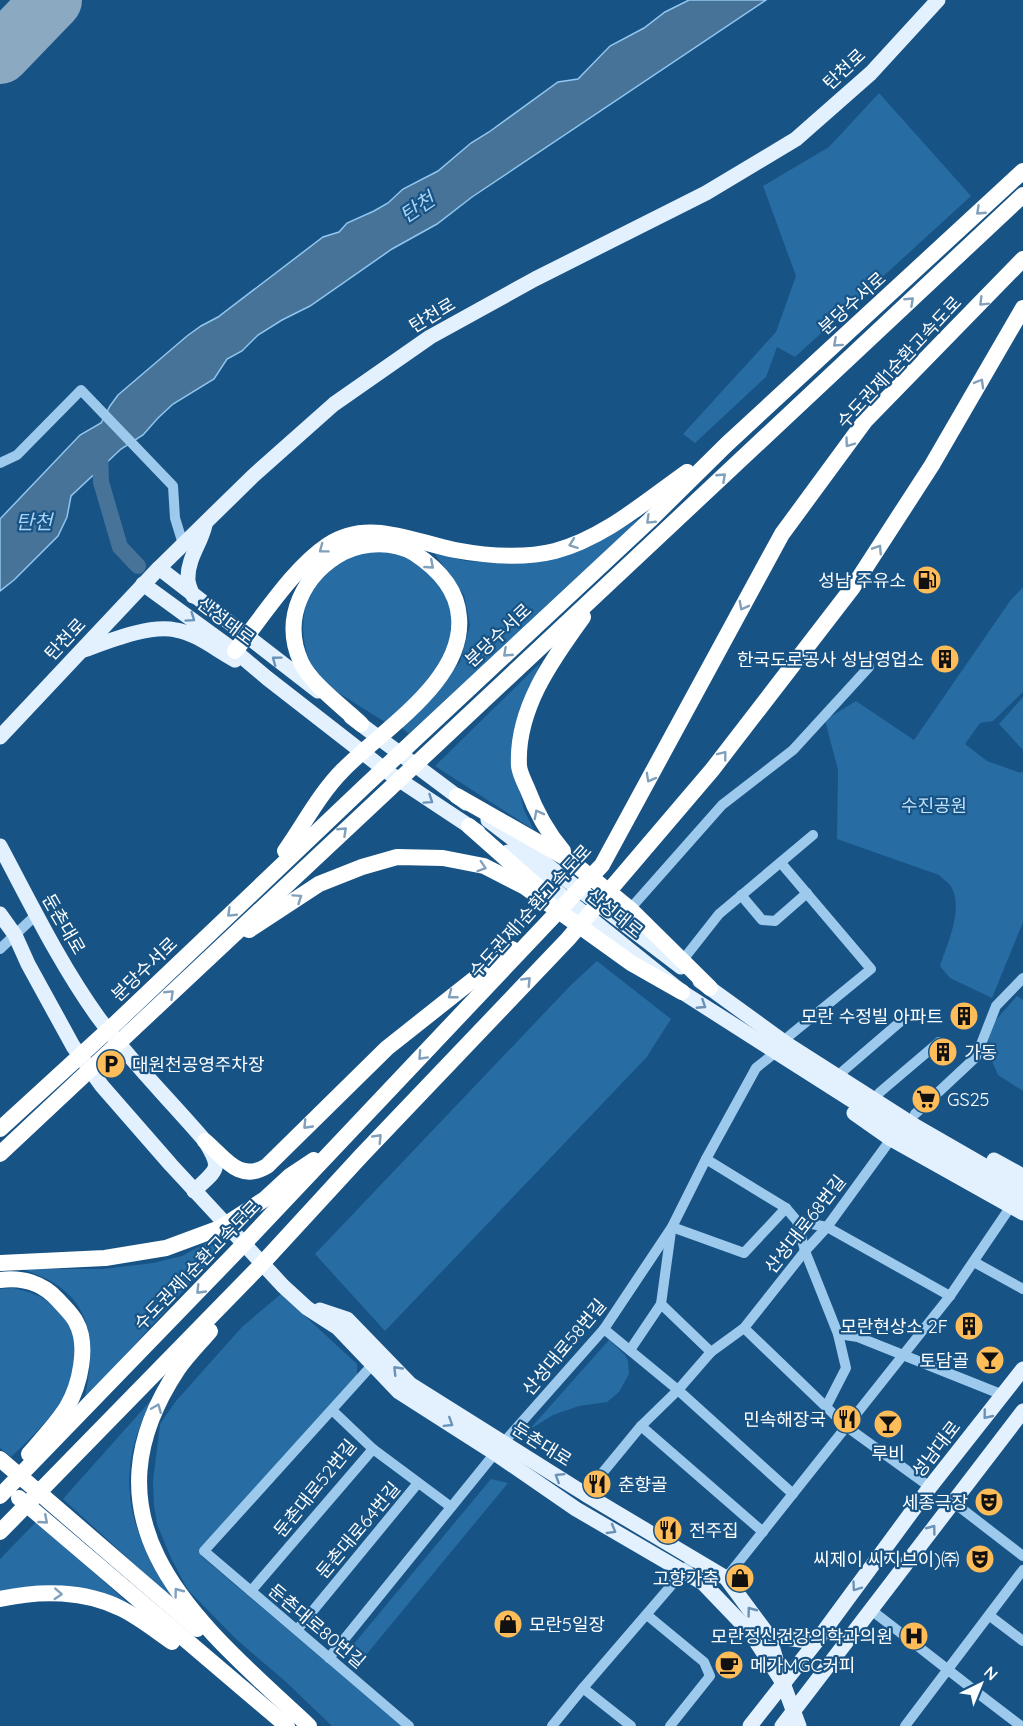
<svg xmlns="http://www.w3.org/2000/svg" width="1023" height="1726" viewBox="0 0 1023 1726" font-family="Quicksand,'Noto Sans KR',sans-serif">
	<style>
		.green { fill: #276ca2 }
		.water { fill: #487398; stroke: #90c6ef; stroke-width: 1.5 }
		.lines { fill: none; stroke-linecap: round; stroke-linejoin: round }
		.river { stroke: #487398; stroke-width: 16 }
		.taxiway { stroke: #8ca9c2; stroke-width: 24 }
		.runway { stroke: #8ca9c2; stroke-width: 60 }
		.minor { stroke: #9dcaec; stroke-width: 10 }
		.major { stroke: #e3f1ff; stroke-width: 15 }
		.highway { stroke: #fff; stroke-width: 16 }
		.oneway { stroke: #80a0bc }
		.oneway2 { stroke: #6992b6 }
		.labels { text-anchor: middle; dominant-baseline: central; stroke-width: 4.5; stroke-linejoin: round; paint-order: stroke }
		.street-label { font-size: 18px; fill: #fff; stroke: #185385 }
		.poi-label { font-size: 18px; fill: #fff; stroke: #185385; text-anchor: end }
		.park-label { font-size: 18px; fill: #c3e1f9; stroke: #185385 }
		.water-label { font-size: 20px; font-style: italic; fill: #a9d3f4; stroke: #185385 }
	</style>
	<rect width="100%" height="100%" fill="#185385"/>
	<g class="green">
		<polygon points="879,93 971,196 795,357 777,347 766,377 695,443 683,434 776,332 796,276 763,186 829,147"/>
		<polygon points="642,517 409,734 402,728 460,662 470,625 464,595 434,553 466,561 512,564 587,548"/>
		<path d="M377 551C386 553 396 553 404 556 447 572 463 619 445 659 435 681 403 707 385 722 373 714 322 684 317 676 290 630 303 574 354 553 361 551 370 552 377 551Z"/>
		<path d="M1023 587V692L993 721 980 723 965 744 987 761 1021 773 1023 771V922L992 998 950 978 940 966C947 945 965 906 950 885 947 882 942 878 939 875L837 839 838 770 825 720 856 701 914 740 1010 601Z"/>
		<polygon points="540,663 533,685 515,771 524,810 534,830 435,766"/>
		<polygon points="1023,697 1023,750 999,724"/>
		<polygon points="597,961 671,1019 646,1058 385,1331 315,1254 571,985"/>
		<polygon points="1017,996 1023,1000 1023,1091 998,1075 992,1061 988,1041 995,1021"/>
		<path d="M239 1229 84 1401C94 1354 98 1307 49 1280 41 1276 32 1273 23 1269H103L153 1263 182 1256 215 1238Z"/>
		<path d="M13 1288C39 1294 50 1299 66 1321 101 1371 45 1425 11 1457L0 1448V1289Z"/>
		<polygon points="281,1294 357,1364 357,1379 319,1417 201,1556 402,1726 332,1726 285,1681 236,1639 188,1590 171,1558 157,1524 154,1505 153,1481 160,1424 176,1401 242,1327"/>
		<polygon points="609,1340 625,1355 628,1361 629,1374 619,1392 607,1402 579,1406 553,1415 529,1430"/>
		<path d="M153 1398C111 1477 128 1532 177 1603L63 1499Z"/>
		<polygon points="491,1479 508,1483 356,1667 353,1645"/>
		<polygon points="37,1521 130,1605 0,1593 0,1559"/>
	</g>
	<polygon class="water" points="689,0 766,0 472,197 437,224 392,249 310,306 282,320 258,335 242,351 227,359 214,379 173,404 158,418 143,435 121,449 71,496 67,517 58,536 14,580 0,591 0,519 80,435 101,423 110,406 118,395 187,336 201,326 218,317 323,237 339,232 347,223 374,211 388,203 403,189 438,171 471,143 489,132 558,82 578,79 610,46 644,28 665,12"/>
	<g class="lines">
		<polyline class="river" points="100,452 101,482 120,547 138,566"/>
		<polyline class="taxiway" points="0,46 4,50"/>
		<polyline class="runway" points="0,54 52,0"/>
		<g class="minor">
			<polyline points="0,463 17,455 81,390 173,486 175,518 183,544"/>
			<polyline points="781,863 871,969 789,1036"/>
			<polyline points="741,895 762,920 775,921 807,893"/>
			<polyline points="630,909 722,805 793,750 869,667"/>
			<polyline points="0,949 36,915"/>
			<polyline points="682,961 719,914 813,835"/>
			<polyline points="843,1071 900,1022"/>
			<polyline points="879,1093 939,1042"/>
			<polyline points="915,1114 976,1057 996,1006 1023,978"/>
			<polyline points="706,1159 786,1208 797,1221 827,1227 950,1296"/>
			<polyline points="797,1221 805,1251 838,1334 858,1337 1003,1395"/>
			<polyline points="672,1227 744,1253 786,1208"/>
			<polyline points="974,1262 1023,1289"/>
			<polyline points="661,1304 711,1352"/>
			<polyline points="744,1328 847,1427 930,1487"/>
			<polyline points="604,1329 678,1390 793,1494"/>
			<polyline points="630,1350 661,1304 671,1231"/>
			<polyline points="373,1364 204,1551 409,1726"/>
			<polyline points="826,1407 846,1368 838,1334"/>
			<polyline points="332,1410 373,1449 451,1507"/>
			<polyline points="641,1426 763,1532"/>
			<polyline points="585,1494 641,1426 678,1390 711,1352 744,1328 805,1251 827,1227 891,1139"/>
			<polyline points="953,1502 1023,1556"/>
			<polyline points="726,1578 950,1296 1011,1206"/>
			<polyline points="251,1591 373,1449"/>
			<path d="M871 1610C921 1648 970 1688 1021 1726"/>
			<polyline points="647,1615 704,1662 710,1676 670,1726"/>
			<polyline points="990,1616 1023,1641"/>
			<polyline points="297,1630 418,1483"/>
			<polyline points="329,1658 504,1442 604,1329 672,1227 706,1159 756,1068 776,1052"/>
			<polyline points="583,1688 631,1726"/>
			<polyline points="552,1726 583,1688 688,1566"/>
			<polyline points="905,1726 1023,1570"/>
		</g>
		<g class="major">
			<polyline points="159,568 318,691"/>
			<polyline points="143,584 235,651 267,678 389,773 478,832"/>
			<path d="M193 596C191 590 187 583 188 577 188 558 201 543 205 525"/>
			<path d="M84 650C109 641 150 624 176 630 198 634 216 650 235 660"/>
			<polyline points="351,717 466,803"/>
			<polyline points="0,737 159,568 253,476 334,404 430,337 535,279 706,193 796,139 871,73 938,0"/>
			<polyline points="488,820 681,967"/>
			<path d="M0 846C31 904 60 964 98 1017 130 1061 170 1100 205 1141 223 1170 217 1169 194 1191"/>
			<polyline points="508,852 682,992 911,1138 1023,1201"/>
			<polyline points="0,914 15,935 28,964 73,1046 102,1086 171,1165 283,1286 307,1308 338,1328 399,1392 496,1454 576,1509 703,1583 750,1632 783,1683"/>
			<polyline points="700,981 787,1044 917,1127 1023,1188"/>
			<polyline points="854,1113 891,1139 1023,1213"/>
			<polyline points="994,1160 1023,1176"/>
			<polyline points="320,1310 347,1319 410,1384 585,1494 726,1578 769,1636 783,1683 799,1726"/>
			<polyline points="769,1636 816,1642"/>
			<polyline points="750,1726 816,1642 930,1487 1023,1369"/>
			<polyline points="782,1726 1023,1411"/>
		</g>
		<g class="highway">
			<path d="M235 651C262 618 293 568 328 545 368 518 414 542 455 550 487 556 523 559 555 551 604 538 646 501 687 472"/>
			<polyline points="457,796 571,861 630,909 710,988"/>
			<polyline points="469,826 538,887"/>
			<path d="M285 851C304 824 320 793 343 770 383 729 465 680 459 617 457 588 437 568 414 553 393 541 365 542 344 552 304 573 281 618 301 662 311 684 343 707 361 724"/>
			<path d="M563 851C547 832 536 812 527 788 524 781 520 774 519 766 516 710 551 661 583 617"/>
			<polyline points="249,930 319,884 362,867 397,857 443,858 484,866 525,887 631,963 682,992"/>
			<polyline points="0,1129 117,1022 365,786 650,520 727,444 1023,171"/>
			<path d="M205 1141C225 1158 239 1183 267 1166L387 1048 512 949"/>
			<polyline points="0,1154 1023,195"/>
			<polyline points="0,1263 105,1258 166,1248 220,1228 265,1199 290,1176 314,1160"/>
			<path d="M0 1280C22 1277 43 1283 58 1300 64 1307 72 1314 76 1322 89 1345 80 1385 67 1407 57 1423 42 1439 29 1454"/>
			<path d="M210 1331C199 1344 187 1356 178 1369 73 1527 202 1626 309 1726"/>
			<polyline points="0,1459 197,1629"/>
			<polyline points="0,1496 240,1248 602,865 782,534 865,421 1023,259"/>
			<polyline points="19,1498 287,1726"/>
			<polyline points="0,1532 258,1268 361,1156 568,939 712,770 853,587 932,465 1023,308"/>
			<path d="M0 1599C40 1590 85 1590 122 1609 140 1618 156 1631 172 1642"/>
		</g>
	</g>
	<defs><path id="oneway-chevron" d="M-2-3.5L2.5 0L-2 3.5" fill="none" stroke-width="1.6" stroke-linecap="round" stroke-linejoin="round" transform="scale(1.5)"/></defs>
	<g class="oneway">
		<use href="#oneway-chevron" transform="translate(980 211) rotate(137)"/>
		<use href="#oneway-chevron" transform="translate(910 301) rotate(-43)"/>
		<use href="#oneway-chevron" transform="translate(983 302) rotate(135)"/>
		<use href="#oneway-chevron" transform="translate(837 343) rotate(138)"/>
		<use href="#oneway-chevron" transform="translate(980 383) rotate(-60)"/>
		<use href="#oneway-chevron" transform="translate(849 443) rotate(126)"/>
		<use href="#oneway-chevron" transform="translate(722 477) rotate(-43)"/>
		<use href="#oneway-chevron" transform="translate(650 520) rotate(136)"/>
		<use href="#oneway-chevron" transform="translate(573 544) rotate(160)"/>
		<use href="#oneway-chevron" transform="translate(323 549) rotate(143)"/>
		<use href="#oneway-chevron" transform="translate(878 549) rotate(-57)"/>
		<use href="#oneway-chevron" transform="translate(430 565) rotate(41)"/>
		<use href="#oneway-chevron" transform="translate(743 606) rotate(118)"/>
		<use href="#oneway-chevron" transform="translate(507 653) rotate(137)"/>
		<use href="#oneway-chevron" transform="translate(723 755) rotate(-52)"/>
		<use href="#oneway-chevron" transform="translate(650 778) rotate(119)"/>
		<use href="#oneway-chevron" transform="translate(538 814) rotate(-118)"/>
		<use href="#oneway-chevron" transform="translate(343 831) rotate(-43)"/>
		<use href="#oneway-chevron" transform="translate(482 867) rotate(18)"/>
		<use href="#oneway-chevron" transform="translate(298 898) rotate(-34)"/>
		<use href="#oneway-chevron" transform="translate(231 913) rotate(136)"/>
		<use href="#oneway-chevron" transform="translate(527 981) rotate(-46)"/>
		<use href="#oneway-chevron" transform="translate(170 994) rotate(-44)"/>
		<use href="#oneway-chevron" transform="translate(452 995) rotate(142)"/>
		<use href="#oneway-chevron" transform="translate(422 1056) rotate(133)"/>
		<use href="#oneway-chevron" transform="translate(307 1125) rotate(134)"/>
		<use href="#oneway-chevron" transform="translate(378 1138) rotate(-46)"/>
		<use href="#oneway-chevron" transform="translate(200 1290) rotate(134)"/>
		<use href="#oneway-chevron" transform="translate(157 1408) rotate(-68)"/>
		<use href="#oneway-chevron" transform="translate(44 1520) rotate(41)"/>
		<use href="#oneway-chevron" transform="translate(178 1592) rotate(-127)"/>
		<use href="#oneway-chevron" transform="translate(58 1594) rotate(3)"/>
	</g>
	<g class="oneway2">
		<use href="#oneway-chevron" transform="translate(191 618) rotate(35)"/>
		<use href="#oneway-chevron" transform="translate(276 660) rotate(-143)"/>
		<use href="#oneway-chevron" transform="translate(429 800) rotate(34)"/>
		<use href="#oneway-chevron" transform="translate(702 1005) rotate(33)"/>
		<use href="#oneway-chevron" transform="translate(397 1370) rotate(-134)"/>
		<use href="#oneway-chevron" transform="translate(987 1415) rotate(129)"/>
		<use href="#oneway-chevron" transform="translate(449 1423) rotate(32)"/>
		<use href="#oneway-chevron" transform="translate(559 1477) rotate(-148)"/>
		<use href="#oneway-chevron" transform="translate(932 1529) rotate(-53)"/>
		<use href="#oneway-chevron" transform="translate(612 1530) rotate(30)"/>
		<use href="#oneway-chevron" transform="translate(856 1587) rotate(126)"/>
		<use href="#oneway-chevron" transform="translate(751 1611) rotate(-127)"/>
	</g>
	<defs>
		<g id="fuel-disc" transform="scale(1.5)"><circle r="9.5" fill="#ffbd59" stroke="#185385"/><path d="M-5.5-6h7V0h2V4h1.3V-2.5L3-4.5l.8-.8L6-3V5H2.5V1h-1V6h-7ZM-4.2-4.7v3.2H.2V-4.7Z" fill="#111"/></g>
		<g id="building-disc" transform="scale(1.5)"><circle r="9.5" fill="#ffbd59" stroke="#185385"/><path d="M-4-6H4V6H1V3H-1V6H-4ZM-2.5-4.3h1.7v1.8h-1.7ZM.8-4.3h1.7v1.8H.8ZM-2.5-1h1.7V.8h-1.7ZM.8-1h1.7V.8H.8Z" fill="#111"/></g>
		<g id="parking-disc" transform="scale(1.5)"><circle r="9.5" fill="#ffbd59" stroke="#185385"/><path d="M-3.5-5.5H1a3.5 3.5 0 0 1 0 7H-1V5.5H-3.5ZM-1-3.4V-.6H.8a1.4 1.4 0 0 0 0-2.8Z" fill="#111"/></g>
		<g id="supermarket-disc" transform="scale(1.5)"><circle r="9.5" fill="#ffbd59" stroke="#185385"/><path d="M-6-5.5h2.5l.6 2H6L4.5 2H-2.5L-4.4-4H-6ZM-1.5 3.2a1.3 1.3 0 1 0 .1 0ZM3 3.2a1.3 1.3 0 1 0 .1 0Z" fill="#111"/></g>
		<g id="bar-disc" transform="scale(1.5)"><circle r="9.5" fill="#ffbd59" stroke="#185385"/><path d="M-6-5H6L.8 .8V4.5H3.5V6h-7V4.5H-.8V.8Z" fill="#111"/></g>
		<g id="restaurant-disc" transform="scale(1.5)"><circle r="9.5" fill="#ffbd59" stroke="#185385"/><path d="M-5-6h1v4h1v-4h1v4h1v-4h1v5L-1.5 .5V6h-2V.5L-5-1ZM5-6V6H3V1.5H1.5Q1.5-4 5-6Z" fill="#111"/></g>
		<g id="theatre-disc" transform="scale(1.5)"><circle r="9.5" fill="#ffbd59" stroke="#185385"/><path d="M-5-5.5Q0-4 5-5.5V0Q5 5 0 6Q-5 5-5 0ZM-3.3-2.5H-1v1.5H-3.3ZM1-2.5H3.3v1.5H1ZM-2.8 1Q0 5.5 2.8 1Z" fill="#111"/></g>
		<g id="shop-disc" transform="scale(1.5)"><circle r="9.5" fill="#ffbd59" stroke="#185385"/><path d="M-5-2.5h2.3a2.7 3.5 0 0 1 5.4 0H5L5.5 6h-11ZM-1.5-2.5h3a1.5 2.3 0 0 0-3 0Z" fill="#111"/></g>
		<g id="hospital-disc" transform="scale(1.5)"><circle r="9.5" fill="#ffbd59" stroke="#185385"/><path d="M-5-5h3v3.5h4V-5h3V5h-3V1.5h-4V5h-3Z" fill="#111"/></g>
		<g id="cafe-disc" transform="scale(1.5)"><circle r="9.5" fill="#ffbd59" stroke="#185385"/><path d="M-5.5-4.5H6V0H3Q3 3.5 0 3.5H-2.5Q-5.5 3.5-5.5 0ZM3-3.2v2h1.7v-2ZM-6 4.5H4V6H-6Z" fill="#111"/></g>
	</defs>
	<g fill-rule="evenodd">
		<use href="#fuel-disc" x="927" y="580"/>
		<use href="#building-disc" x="945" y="659"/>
		<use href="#building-disc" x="964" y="1016"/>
		<use href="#building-disc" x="943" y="1052"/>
		<use href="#parking-disc" x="111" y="1064"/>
		<use href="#supermarket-disc" x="926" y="1099"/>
		<use href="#building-disc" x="969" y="1326"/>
		<use href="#bar-disc" x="990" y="1360"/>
		<use href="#restaurant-disc" x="847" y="1419"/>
		<use href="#bar-disc" x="888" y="1424"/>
		<use href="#restaurant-disc" x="597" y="1484"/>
		<use href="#theatre-disc" x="989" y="1502"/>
		<use href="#restaurant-disc" x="668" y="1530"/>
		<use href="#theatre-disc" x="980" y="1559"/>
		<use href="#shop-disc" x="740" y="1578"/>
		<use href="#shop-disc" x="508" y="1624"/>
		<use href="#hospital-disc" x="914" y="1636"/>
		<use href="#cafe-disc" x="729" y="1665"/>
	</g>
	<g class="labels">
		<g class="street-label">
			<text transform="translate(844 69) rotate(-43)">탄천로</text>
			<text transform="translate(852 303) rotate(-42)">분당수서로</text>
			<text transform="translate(432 315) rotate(-31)">탄천로</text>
			<text transform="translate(899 362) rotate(-47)">수도권제1순환고속도로</text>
			<text transform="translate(226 621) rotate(37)">산성대로</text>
			<text transform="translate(498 635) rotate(-43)">분당수서로</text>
			<text transform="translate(65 639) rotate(-47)">탄천로</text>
			<text transform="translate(530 911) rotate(-48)">수도권제1순환고속도로</text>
			<text transform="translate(615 913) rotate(39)">산성대로</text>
			<text transform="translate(64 924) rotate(60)">둔촌대로</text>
			<text transform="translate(144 969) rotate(-44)">분당수서로</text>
			<text transform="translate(805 1224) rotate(-52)">산성대로68번길</text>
			<text transform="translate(197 1265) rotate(-46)">수도권제1순환고속도로</text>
			<text transform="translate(564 1347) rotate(-50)">산성대로58번길</text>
			<text transform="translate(542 1444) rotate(32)">둔촌대로</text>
			<text transform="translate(936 1449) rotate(-52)">성남대로</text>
			<text transform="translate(315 1488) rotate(-51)">둔촌대로52번길</text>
			<text transform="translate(358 1530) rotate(-50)">둔촌대로64번길</text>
			<text transform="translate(317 1626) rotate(40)">둔촌대로80번길</text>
		</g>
		<g class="poi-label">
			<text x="906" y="580">성남 주유소</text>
			<text x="924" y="659">한국도로공사 성남영업소</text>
			<text x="943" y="1016">모란 수정빌 아파트</text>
			<text x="964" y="1052" text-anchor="start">가동</text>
			<text x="132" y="1064" text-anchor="start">대원천공영주차장</text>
			<text x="947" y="1099" text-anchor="start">GS25</text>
			<text x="948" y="1326">모란현상소 2F</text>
			<text x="969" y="1360">토담골</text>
			<text x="826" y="1419">민속해장국</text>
			<text x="888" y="1453" text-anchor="middle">루비</text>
			<text x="618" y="1484" text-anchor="start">춘향골</text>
			<text x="968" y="1502">세종극장</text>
			<text x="689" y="1530" text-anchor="start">전주집</text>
			<text x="959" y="1559">씨제이 씨지브이)㈜</text>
			<text x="719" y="1578">고향가축</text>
			<text x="529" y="1624" text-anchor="start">모란5일장</text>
			<text x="893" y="1636">모란정신건강의학과의원</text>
			<text x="750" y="1665" text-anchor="start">메가MGC커피</text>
		</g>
		<g class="park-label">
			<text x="934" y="805">수진공원</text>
		</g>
		<g class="water-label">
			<text transform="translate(417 207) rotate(-34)">탄천</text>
			<text x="34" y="521">탄천</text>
		</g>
	</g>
	<g transform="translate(981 1684) rotate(43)" stroke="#185385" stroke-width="4.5" paint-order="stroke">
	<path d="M0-4.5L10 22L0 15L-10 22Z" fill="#ffffff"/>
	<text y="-9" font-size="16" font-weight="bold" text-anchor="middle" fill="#ffffff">N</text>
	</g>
</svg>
